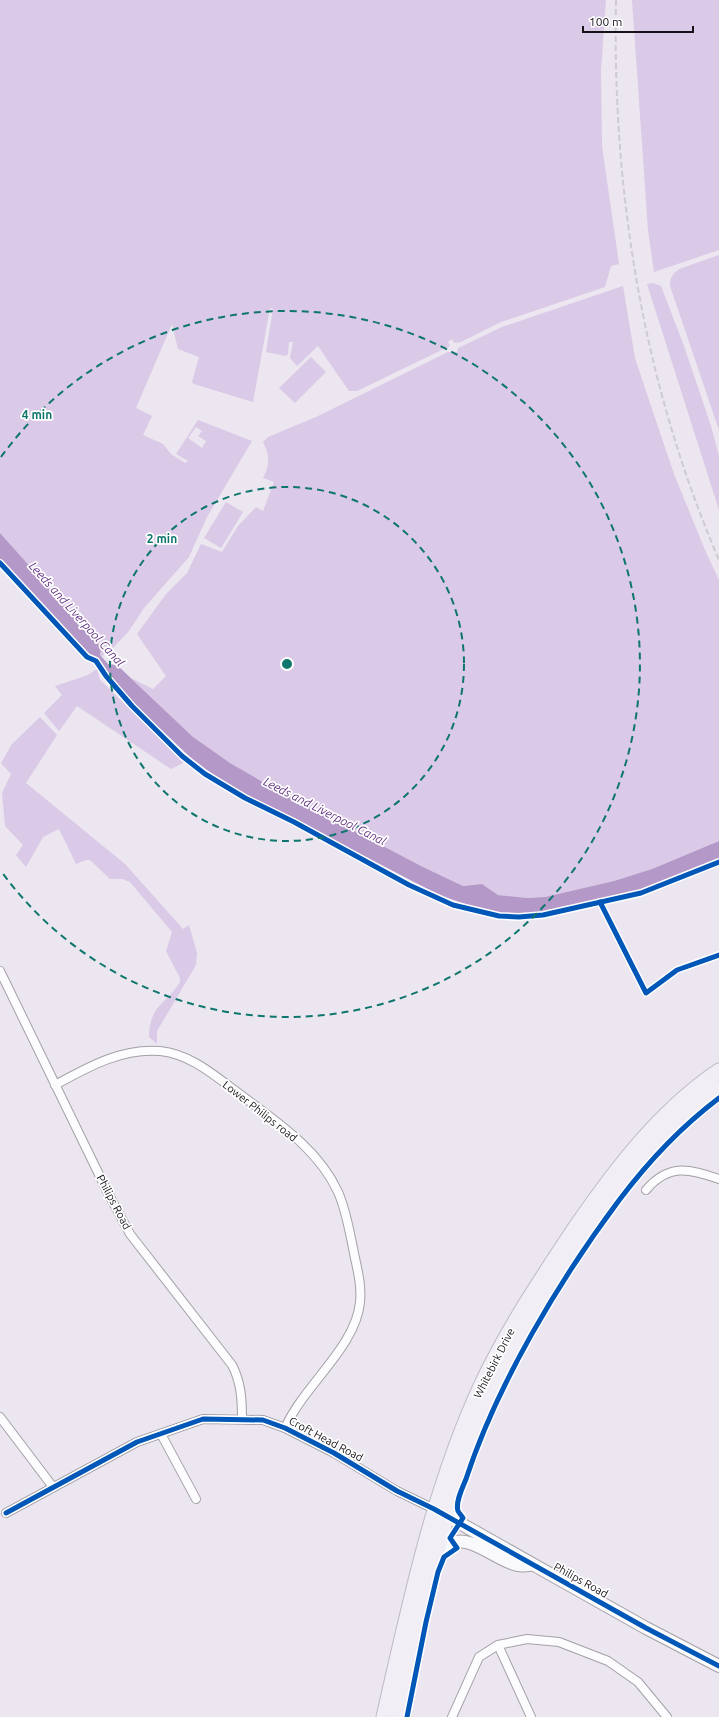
<svg xmlns="http://www.w3.org/2000/svg" width="719" height="1717" viewBox="0 0 719 1717" font-family="Ubuntu,sans-serif">
	<style>
		.green { fill: #dac9e7; fill-rule: evenodd }
		.water { fill: #b498c8 }
		.lines { fill: none; stroke-linecap: round; stroke-linejoin: round }
		.street-casing { stroke: #a3a0a6; stroke-width: 10 }
		.secondary-casing { stroke: #a3a0a6; stroke-width: 14 }
		.highway-casing { stroke: #beb9c3; stroke-width: 17 }
		.street { stroke: #fcfbfd; stroke-width: 8 }
		.secondary { stroke: #f9f8fa; stroke-width: 12 }
		.highway { stroke: #f2eef5; stroke-width: 15 }
		.rail { stroke: #ceccd0; stroke-width: 2; stroke-dasharray: 6 3; stroke-linecap: butt }
		.cycleway-casing { stroke: #fff; stroke-width: 8 }
		.cycleway { stroke: #0057b8; stroke-width: 5 }
		.ring { fill: none; stroke: #0f766e; stroke-width: 2; stroke-dasharray: 7 5 }
		.labels { text-anchor: middle; dominant-baseline: central; stroke-width: 3.5; stroke-linejoin: round; paint-order: stroke }
		.street-label { font-size: 11px; fill: #161218; stroke: #fff }
		.water-label { font-size: 12px; font-style: italic; fill: #633283; stroke: #fff }
		.centre { fill: #0f766e; stroke: #fff; stroke-width: 2 }
		.ring-label { font-size: 12px; text-anchor: middle; font-weight: bold; fill: #0f766e; stroke: #fff; stroke-width: 3.5; stroke-linejoin: round; paint-order: stroke }
	</style>
	<rect width="100%" height="100%" fill="#ebe6ef"/>
	<g class="green">
		<path d="M0 0H606L601 70 602 146 619 264 611 266 605 287 501 322 461 342 454 343 452 339 448 342 450 346 357 391H349L318 346 297 366 290 358 293 342H289L288 354 286 356 266 352 273 309 270 308 253 402 194 384 192 382 199 357 178 349 172 324 136 408 152 416 143 435 163 444 171 454 185 463 188 461 176 454 198 420 252 441 207 517 189 557 144 608 129 631 114 647 107 650 102 657 71 612 0 533ZM196 427 202 431 198 436 206 441 202 448 188 438Z"/>
		<polygon points="632,0 719,0 719,250 654,272 648,230"/>
		<path d="M719 255V430L670 286C670 277 673 272 682 268Z"/>
		<polygon points="653,283 661,286 684,346 711,426 719,456 719,510 647,284"/>
		<path d="M623 286 635 358 652 409 674 474 705 550 719 580V841L652 869 614 881 545 897 527 898 498 895 482 884 463 886 423 867 255 778 209 750 193 737 131 678 153 689 166 676 137 634 166 594 187 573 201 544 222 552 238 526 256 507 263 511 274 482 263 478C270 464 270 456 263 442L268 437 316 417 448 352H457L458 348 502 327Z"/>
		<polygon points="311,357 326,372 295,403 279,388"/>
		<polygon points="226,502 243,512 221,548 204,538"/>
		<polygon points="97,669 100,680 185,762 171,769 77,706 59,731 44,713 62,695 55,686 88,675"/>
		<path d="M40 717 57 735 26 783 125 864 183 929 189 925 197 953 196 965 157 1031V1044L149 1037C150 1004 165 1006 180 982V978L166 951 172 932 130 882 122 879H110L90 860H86L76 864 59 829 43 837 26 867 16 855 23 845 5 826 2 793 11 774 1 763 12 744Z"/>
	</g>
	<polygon class="water" points="0,533 94,638 101,647 100,655 108,664 117,665 193,737 230,763 273,788 423,867 463,886 482,884 498,895 527,898 545,897 614,881 652,869 719,841 719,859 639,891 533,914 517,915 489,912 439,895 236,789 207,770 190,757 131,701 108,676 104,667 97,660 86,654 0,560"/>
	<g class="lines">
		<g class="street-casing">
			<g id="street">
				<path d="M0 971 108 1193 130 1234 232 1365C241 1382 242 1399 242 1419"/>
				<path d="M55 1085C88 1067 121 1048 160 1051 190 1054 214 1075 237 1092 274 1120 318 1148 338 1192 346 1210 349 1229 353 1248 356 1265 362 1283 360 1302 356 1347 304 1385 285 1428"/>
				<path d="M646 1190C669 1163 688 1169 719 1179"/>
				<polyline points="0,1417 53,1487"/>
				<polyline points="161,1434 196,1499"/>
				<polyline points="6,1513 137,1442 203,1419 263,1420 285,1428 334,1453 397,1491 434,1509"/>
				<polyline points="498,1645 531,1717"/>
				<polyline points="452,1717 479,1657 498,1645 527,1639 559,1642 608,1661 638,1682 667,1717"/>
			</g>
		</g>
		<g class="secondary-casing">
			<g id="secondary">
				<polyline points="440,1512 646,1628 719,1666"/>
				<path d="M436 1561C440 1554 445 1547 453 1543 472 1535 499 1562 518 1565 522 1566 526 1565 530 1565"/>
			</g>
		</g>
		<g class="highway-casing">
			<g id="highway">
				<path d="M384 1717C410 1604 433 1490 482 1384 508 1329 542 1278 576 1227 616 1169 660 1111 719 1071"/>
				<path d="M399 1717C407 1673 418 1630 428 1586 443 1527 458 1470 482 1414 508 1355 543 1301 578 1247 617 1188 661 1130 719 1088"/>
			</g>
		</g>
		<use href="#street" class="street"/>
		<use href="#secondary" class="secondary"/>
		<use href="#highway" class="highway"/>
		<path class="rail" d="M616 0C612 192 643 383 719 560"/>
		<g class="cycleway-casing">
			<g id="cycleway">
				<polyline points="0,563 87,657 96,661 106,676 132,706 182,756 205,774 245,798 294,822 409,885 453,905 499,916 519,917 543,915 641,893 719,862"/>
				<polyline points="600,902 646,993 677,970 719,955"/>
				<polyline points="6,1513 137,1442 203,1419 263,1420 285,1428 334,1453 397,1491 434,1509 646,1628 719,1666"/>
				<path d="M407 1717 426 1622 438 1572 444 1557 457 1548 450 1538 463 1518C462 1516 459 1513 458 1511 455 1502 463 1487 466 1479 497 1384 560 1279 620 1199 648 1162 682 1126 719 1098"/>
			</g>
		</g>
		<use href="#cycleway" class="cycleway"/>
	</g>
	<g class="ring">
		<circle cx="287" cy="664" r="177"/>
		<path d="M1 457A353 353 0 1 1 1 871"/>
	</g>
	<g class="labels">
		<g class="street-label">
			<text transform="translate(260 1111) rotate(38)">Lower Philips road</text>
			<text transform="translate(114 1202) rotate(62)">Philips Road</text>
			<text transform="translate(494 1363) rotate(-63)">Whitebirk Drive</text>
			<text transform="translate(326 1439) rotate(28)">Croft Head Road</text>
			<text transform="translate(581 1580) rotate(29)">Philips Road</text>
		</g>
		<g class="water-label">
			<text transform="translate(77 614) rotate(48)">Leeds and Liverpool Canal</text>
			<text transform="translate(325 811) rotate(27)">Leeds and Liverpool Canal</text>
		</g>
	</g>
	<circle cx="287" cy="664" r="6" class="centre"/>
	<g class="ring-label">
		<text x="37" y="419">4 min</text>
		<text x="162" y="543">2 min</text>
	</g>
	<path d="M583 26v6h110v-6" fill="none" stroke="#161218" stroke-width="2"/>
	<text x="589" y="26" font-size="12" fill="#161218" stroke="#ffffff" stroke-width="3" paint-order="stroke">100 m</text>
</svg>
